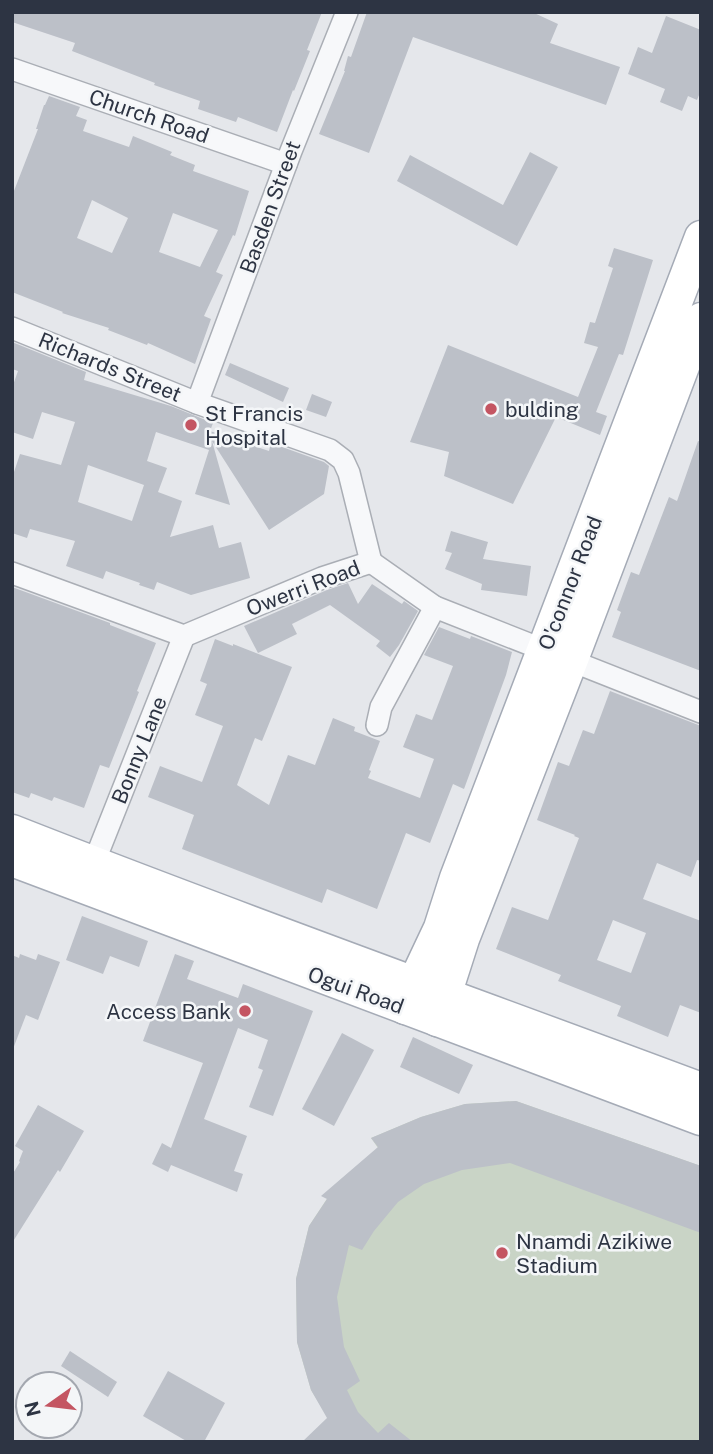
<svg xmlns="http://www.w3.org/2000/svg" width="713" height="1454" viewBox="0 0 713 1454" font-family="'Public Sans',sans-serif">
	<style>
		.green { fill: #c9d4c6 }
		.building { fill: #bcc0c8; fill-rule: evenodd }
		.lines { fill: none; stroke-linecap: round; stroke-linejoin: round }
		.street-casing { stroke: #aaaeb5; stroke-width: 24 }
		.primary-casing { stroke: #a5abb6; stroke-width: 35 }
		.street { stroke: #f7f8fa; stroke-width: 21 }
		.primary { stroke: #fff; stroke-width: 32 }
		.poi-dot { fill: #c45562; stroke: #f4f6f8; stroke-width: 2.5 }
		.labels { text-anchor: middle; dominant-baseline: central; stroke-width: 5; stroke-linejoin: round; paint-order: stroke }
		.street-label { font-size: 21px; fill: #2d3443; stroke: #f4f6f8 }
		.poi-label { font-size: 21px; fill: #2d3443; stroke: #f4f6f8; text-anchor: start }
	</style>
	<rect width="100%" height="100%" fill="#e5e7eb"/>
	<polygon class="green" points="516,1101 701,1166 701,1442 343,1442 311,1390 297,1342 296,1279 309,1226 338,1182 378,1148 371,1138 421,1117 465,1104"/>
	<g class="building">
		<polygon points="12,12 322,12 307,50 310,51 294,91 293,90 277,132 238,117 236,122 198,109 200,101 154,85 155,83 72,51 75,43 12,22"/>
		<polygon points="367,12 532,12 558,24 550,43 620,67 606,105 413,37 369,153 319,134 345,71 344,71 348,56 351,57"/>
		<polygon points="666,16 701,30 701,90 697,100 688,96 682,111 660,102 665,89 628,74 638,47 652,53"/>
		<path d="M49 96 80 107 76 116 87 120 83 131 129 147 133 136 172 152 170 155 195 165 193 171 249 191 235 236 233 235 216 272 223 275 204 316 211 319 195 364 148 343 147 345 108 330 109 328 62 313 63 312 12 292V196L38 129H36L44 105H45ZM92 200 128 218 112 253 77 238ZM173 213 218 230 200 267 159 252Z"/>
		<polygon points="530,152 558,167 517,246 397,181 410,155 503,205"/>
		<polygon points="614,248 653,260 623,355 619,354 596,412 607,416 600,435 556,417 513,504 444,476 449,452 410,442 448,345 578,397 598,347 584,343 590,322 595,323 613,268 608,266"/>
		<path d="M12 342 86 372 84 380 171 406 213 423 210 431 269 451 271 443 324 462 329 466 324 494 269 530 212 441 230 505 195 494 209 450 156 432 147 461 167 468 158 492 182 501 170 537 213 525 219 548 241 542 250 578 191 595 157 582 154 590 139 585 140 583 106 571 103 579 66 566 75 541 30 529 27 538 12 533V478L20 454 61 465 75 422 42 412 33 439 12 432V388L18 371 12 369ZM88 465 144 485 132 521 78 502Z"/>
		<polygon points="230,363 289,388 283,402 225,375"/>
		<polygon points="312,394 332,402 326,417 306,410"/>
		<polygon points="698,441 701,442 701,671 612,637 621,612 617,610 631,572 639,575 669,497 677,501"/>
		<polygon points="451,531 488,542 483,559 531,566 527,596 481,590 482,584 445,569 452,553 445,551"/>
		<polygon points="348,583 358,604 372,584 402,604 404,601 418,611 399,645 390,657 376,646 380,641 330,605 292,624 297,634 258,653 244,626 327,590"/>
		<polygon points="12,587 110,623 110,625 156,643 137,691 139,692 109,768 100,765 84,808 54,797 52,801 31,793 29,798 12,792"/>
		<polygon points="439,627 470,639 471,636 512,652 506,675 464,789 453,784 430,843 406,833 377,909 327,889 322,903 182,849 194,815 148,797 160,766 202,782 223,726 195,715 207,684 200,681 215,639 233,646 233,644 292,667 262,741 255,738 237,785 269,805 288,755 315,765 333,718 355,727 354,731 380,741 369,770 371,771 368,778 420,798 434,759 403,747 416,714 432,720 453,666 424,655"/>
		<path d="M610 691 701 726V861L697 860 691 877 657 863 643 899 701 921V1013L680 1005 668 1037 617 1016 621 1006 558 981 561 975 496 949 512 907 548 920 579 838 574 836 575 835 537 820 558 762 569 766 583 730 594 734ZM613 920 646 933 631 973 597 960Z"/>
		<polygon points="82,916 148,941 139,967 110,956 103,974 66,960"/>
		<polygon points="20,954 36,960 38,954 60,962 38,1020 26,1015 13,1049 12,955 19,958"/>
		<polygon points="175,954 194,961 187,979 238,998 243,984 313,1011 273,1116 249,1107 263,1070 258,1068 268,1040 238,1028 204,1119 247,1136 234,1171 243,1174 237,1192 171,1165 168,1172 152,1164 162,1143 171,1148 203,1063 143,1041"/>
		<polygon points="342,1033 374,1050 334,1126 302,1109"/>
		<polygon points="413,1037 473,1065 459,1094 400,1067"/>
		<polygon points="516,1101 701,1166 701,1233 510,1163 462,1170 424,1184 398,1202 374,1231 362,1250 349,1245 337,1297 344,1347 360,1381 347,1390 358,1412 378,1433 389,1423 413,1442 302,1442 327,1418 311,1390 297,1342 296,1279 309,1226 327,1199 321,1196 378,1147 371,1138 421,1117 465,1104"/>
		<polygon points="38,1105 84,1131 60,1172 58,1170 12,1243 12,1175 20,1162 19,1161 23,1151 15,1146"/>
		<polygon points="70,1351 117,1382 108,1397 61,1366"/>
		<polygon points="168,1371 225,1403 204,1442 188,1442 143,1416"/>
	</g>
	<g class="lines">
		<g class="street-casing">
			<g id="street">
				<polyline points="12,69 286,164"/>
				<polyline points="12,328 197,403 330,450 343,460 349,473 371,562"/>
				<polyline points="197,403 291,151 347,12"/>
				<polyline points="371,562 435,607 701,712"/>
				<polyline points="12,573 184,636 322,578 371,562"/>
				<polyline points="377,725 381,707 435,607"/>
				<polyline points="89,875 184,636"/>
			</g>
		</g>
		<g class="primary-casing">
			<g id="primary">
				<path d="M12 831C240 921 471 1003 701 1089"/>
				<polyline points="12,860 701,1119"/>
				<polyline points="405,1008 414,983 440,928 456,878 701,237"/>
				<polyline points="437,1020 463,939 571,662 701,319"/>
			</g>
		</g>
		<use href="#street" class="street"/>
		<use href="#primary" class="primary"/>
	</g>
	<g class="poi-dot">
		<circle cx="491" cy="409" r="7"/>
		<circle cx="191" cy="425" r="7"/>
		<circle cx="245" cy="1011" r="7"/>
		<circle cx="502" cy="1253" r="7"/>
	</g>
	<g class="labels">
		<g class="street-label">
			<text transform="translate(149 116) rotate(19)">Church Road</text>
			<text transform="translate(270 207) rotate(-70)">Basden Street</text>
			<text transform="translate(110 367) rotate(22)">Richards Street</text>
			<text transform="translate(570 583) rotate(-69)">O'connor Road</text>
			<text transform="translate(303 588) rotate(-21)">Owerri Road</text>
			<text transform="translate(139 750) rotate(-68)">Bonny Lane</text>
			<text transform="translate(356 990) rotate(20)">Ogui Road</text>
		</g>
		<g class="poi-label">
			<text x="505" y="409">bulding</text>
			<text x="205" y="413">St Francis<tspan x="205" dy="24">Hospital</tspan></text>
			<text x="231" y="1011" text-anchor="end">Access Bank</text>
			<text x="516" y="1241">Nnamdi Azikiwe<tspan x="516" dy="24">Stadium</tspan></text>
		</g>
	</g>
	<rect width="713" height="1454" fill="none" stroke="#2d3443" stroke-width="28"/>
	<g transform="translate(49 1405) rotate(256)"><circle r="33" fill="#f4f6f8" stroke="#a4a8b0" stroke-width="2"/>
	<path d="M0-5L12 26L0 18L-12 26Z" fill="#c45562"/>
	<text y="-10" font-size="19" font-weight="bold" text-anchor="middle" fill="#2d3443">N</text>
	</g>
</svg>
